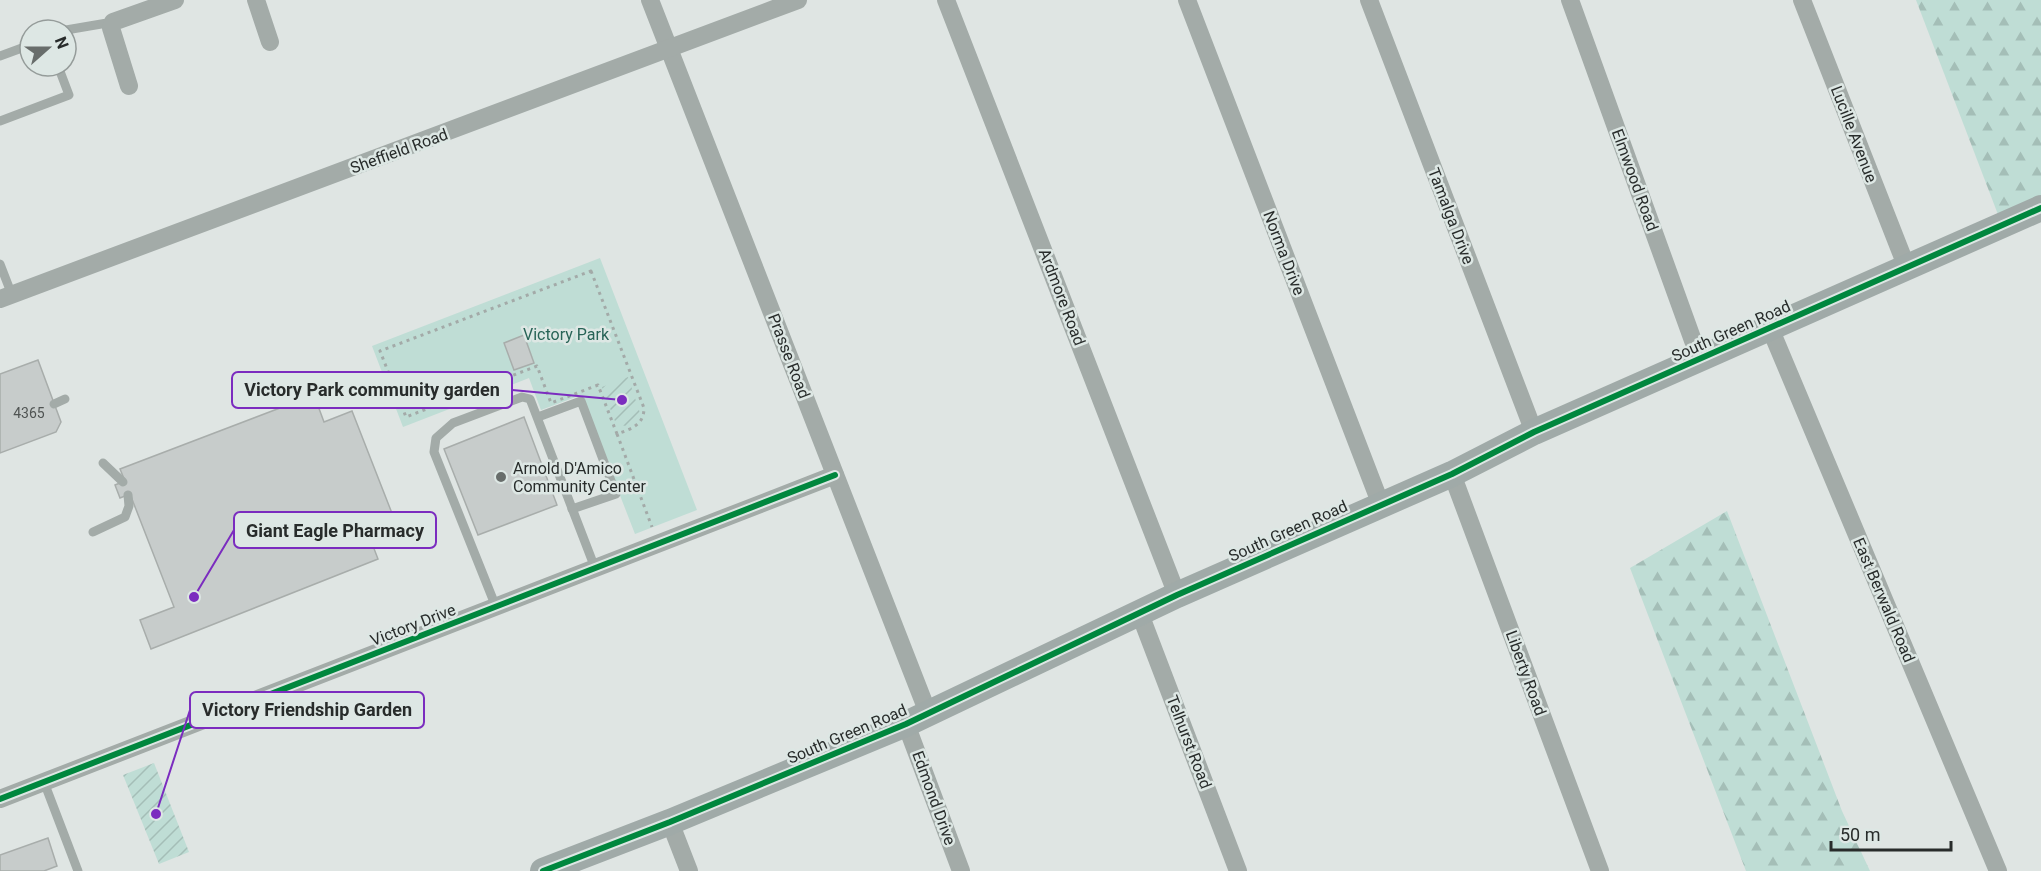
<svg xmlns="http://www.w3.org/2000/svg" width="2041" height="871" viewBox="0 0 2041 871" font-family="Roboto,sans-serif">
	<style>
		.green { fill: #bfddd5 }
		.forest { fill: url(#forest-firs) }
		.garden { fill: url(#garden-furrows) }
		.building { fill: #c7cccb; stroke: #a8adab; stroke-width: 1.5 }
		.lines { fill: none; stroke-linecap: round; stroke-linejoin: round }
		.path { stroke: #a3aaa8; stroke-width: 3; stroke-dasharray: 3 4.5; stroke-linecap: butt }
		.lane { stroke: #a3aba8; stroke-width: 9 }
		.street { stroke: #a3aba8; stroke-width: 18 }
		.secondary { stroke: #a0aaa8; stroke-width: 26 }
		.cycleway-casing { stroke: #dde7e4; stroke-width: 10 }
		.cycleway { stroke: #00873e; stroke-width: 6 }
		.poi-dot { fill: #686d6b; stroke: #dde7e4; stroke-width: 2 }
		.labels { text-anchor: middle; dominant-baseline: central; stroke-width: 5; stroke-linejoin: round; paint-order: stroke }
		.number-label { font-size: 14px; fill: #505453 }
		.street-label { font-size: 16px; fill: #282c2b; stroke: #dde7e4 }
		.park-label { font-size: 16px; fill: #286457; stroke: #dde7e4 }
		.poi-label { font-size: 16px; fill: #282c2b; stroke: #dde7e4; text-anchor: start }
		.leader { fill: none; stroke: #7b2cbf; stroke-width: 2 }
		.callout-dot { fill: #7b2cbf; stroke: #dde7e4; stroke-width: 2 }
		.callout { fill: #dde7e4; stroke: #7b2cbf; stroke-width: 2 }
		.callout-label { font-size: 18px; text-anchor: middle; font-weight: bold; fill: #282c2b }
	</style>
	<defs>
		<pattern id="forest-firs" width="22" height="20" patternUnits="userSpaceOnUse" patternTransform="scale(1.5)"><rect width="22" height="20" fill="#bfddd5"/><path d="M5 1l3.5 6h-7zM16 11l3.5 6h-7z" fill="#a4beb7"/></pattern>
		<pattern id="garden-furrows" width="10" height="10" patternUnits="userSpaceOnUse" patternTransform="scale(1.5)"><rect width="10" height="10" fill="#bfddd5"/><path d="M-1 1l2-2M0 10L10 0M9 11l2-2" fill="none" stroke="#a4beb7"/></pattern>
	</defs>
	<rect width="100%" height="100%" fill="#dfe5e3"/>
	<polygon class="green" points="600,258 697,510 635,534 581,395 541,410 529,378 403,427 372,346"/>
	<g class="forest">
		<polygon points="1916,0 2041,0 2041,208 2002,225"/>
		<polygon points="1727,511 1842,811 1870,871 1746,871 1630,568"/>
	</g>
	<g class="garden">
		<polygon points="628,377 640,413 634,423 626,426 616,424 602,387"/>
		<polygon points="154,763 189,852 159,864 123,775"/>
	</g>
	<g class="building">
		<polygon points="524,335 534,363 514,370 504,343"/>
		<polygon points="38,360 61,422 56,432 0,453 0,374"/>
		<polygon points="314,395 324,422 352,411 395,521 368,533 378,559 151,649 140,620 174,607 130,494 120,498 115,485 125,481 120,469"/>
		<polygon points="524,417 557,505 478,535 444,449"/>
		<polygon points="48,838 57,866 44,871 0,871 0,855"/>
	</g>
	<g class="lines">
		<g class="path">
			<path d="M591 271 644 408C644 425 631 429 617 434L598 385 551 403 537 366 406 417 380 351Z"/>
			<polyline points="617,434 652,527"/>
		</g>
		<g class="lane">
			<polyline points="66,30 113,22"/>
			<polyline points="0,56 30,45"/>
			<polyline points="0,121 69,95 58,66"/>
			<polyline points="0,264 12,295"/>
			<polyline points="54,404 65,399"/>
			<polyline points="538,417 581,401 616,494 572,509"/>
			<polyline points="103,463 123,482"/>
			<polyline points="93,532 125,517 129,506 128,495"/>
			<polyline points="496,607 434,452 436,438 453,423 522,397 530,399 595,568"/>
			<polyline points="44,782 78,871"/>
		</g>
		<g class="street">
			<polyline points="256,0 270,42"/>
			<polyline points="650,0 928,713"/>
			<polyline points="946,0 1177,595"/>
			<polyline points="1187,0 1381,505"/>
			<polyline points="1369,0 1534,432"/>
			<polyline points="1570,0 1700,360"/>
			<polyline points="1802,0 1907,268"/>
			<polyline points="129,86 111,28 113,22 175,0"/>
			<polyline points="0,299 798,0"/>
			<polyline points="1770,328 1998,871"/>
			<polyline points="1452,474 1600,871"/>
			<polyline points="1140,614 1238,871"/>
			<polyline points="906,724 961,871"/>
			<polyline points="0,799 835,475"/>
			<polyline points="670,822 689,871"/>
		</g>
		<polyline class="secondary" points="543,871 670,822 906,724 1177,595 1452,474 1534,432 2041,208"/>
		<g class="cycleway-casing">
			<g id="cycleway">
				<polyline points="0,799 835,475"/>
				<polyline points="543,871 670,822 906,724 1177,595 1452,474 1534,432 2041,208"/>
			</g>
		</g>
		<use href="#cycleway" class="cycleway"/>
	</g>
	<circle class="poi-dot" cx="501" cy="477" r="6"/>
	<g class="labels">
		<g class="number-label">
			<text x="29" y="413">4365</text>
		</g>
		<g class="street-label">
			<text transform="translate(1854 134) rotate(69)">Lucille Avenue</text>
			<text transform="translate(399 151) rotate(-20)">Sheffield Road</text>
			<text transform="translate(1635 180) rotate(70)">Elmwood Road</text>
			<text transform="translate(1451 216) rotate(69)">Tamalga Drive</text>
			<text transform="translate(1284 253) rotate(69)">Norma Drive</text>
			<text transform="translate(1062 297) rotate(69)">Ardmore Road</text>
			<text transform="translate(1731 331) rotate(-24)">South Green Road</text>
			<text transform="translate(789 356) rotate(69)">Prasse Road</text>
			<text transform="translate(1288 531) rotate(-24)">South Green Road</text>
			<text transform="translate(1884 600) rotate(67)">East Berwald Road</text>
			<text transform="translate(413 625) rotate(-21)">Victory Drive</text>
			<text transform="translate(1526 673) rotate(70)">Liberty Road</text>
			<text transform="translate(847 734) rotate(-23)">South Green Road</text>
			<text transform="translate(1189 742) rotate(69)">Telhurst Road</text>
			<text transform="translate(934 798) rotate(70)">Edmond Drive</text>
		</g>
		<g class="park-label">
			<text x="566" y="334">Victory Park</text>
		</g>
		<g class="poi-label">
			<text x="513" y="468">Arnold D'Amico<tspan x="513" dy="18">Community Center</tspan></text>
		</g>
	</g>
	<path class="leader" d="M622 400L512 390M194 597L234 530M156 814L190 710"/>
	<g class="callout-dot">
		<circle cx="622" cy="400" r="6"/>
		<circle cx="194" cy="597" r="6"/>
		<circle cx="156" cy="814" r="6"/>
	</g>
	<g class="callout">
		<rect x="232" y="372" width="280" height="36" rx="6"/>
		<rect x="234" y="512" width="202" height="36" rx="6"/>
		<rect x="190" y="692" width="234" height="36" rx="6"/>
	</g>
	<g class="callout-label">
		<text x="372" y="396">Victory Park community garden</text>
		<text x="335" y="537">Giant Eagle Pharmacy</text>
		<text x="307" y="716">Victory Friendship Garden</text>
	</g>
	<g transform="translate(48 48) rotate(69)"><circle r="28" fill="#dde7e4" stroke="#959c9a" stroke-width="1.5"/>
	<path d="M0-4.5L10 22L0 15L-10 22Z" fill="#686d6b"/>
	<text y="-9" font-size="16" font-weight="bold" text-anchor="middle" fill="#282c2b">N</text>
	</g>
	<path d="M1831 841v9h120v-9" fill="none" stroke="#282c2b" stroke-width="3"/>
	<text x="1840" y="841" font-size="18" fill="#282c2b" stroke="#dde7e4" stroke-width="4.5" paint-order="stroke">50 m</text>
</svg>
